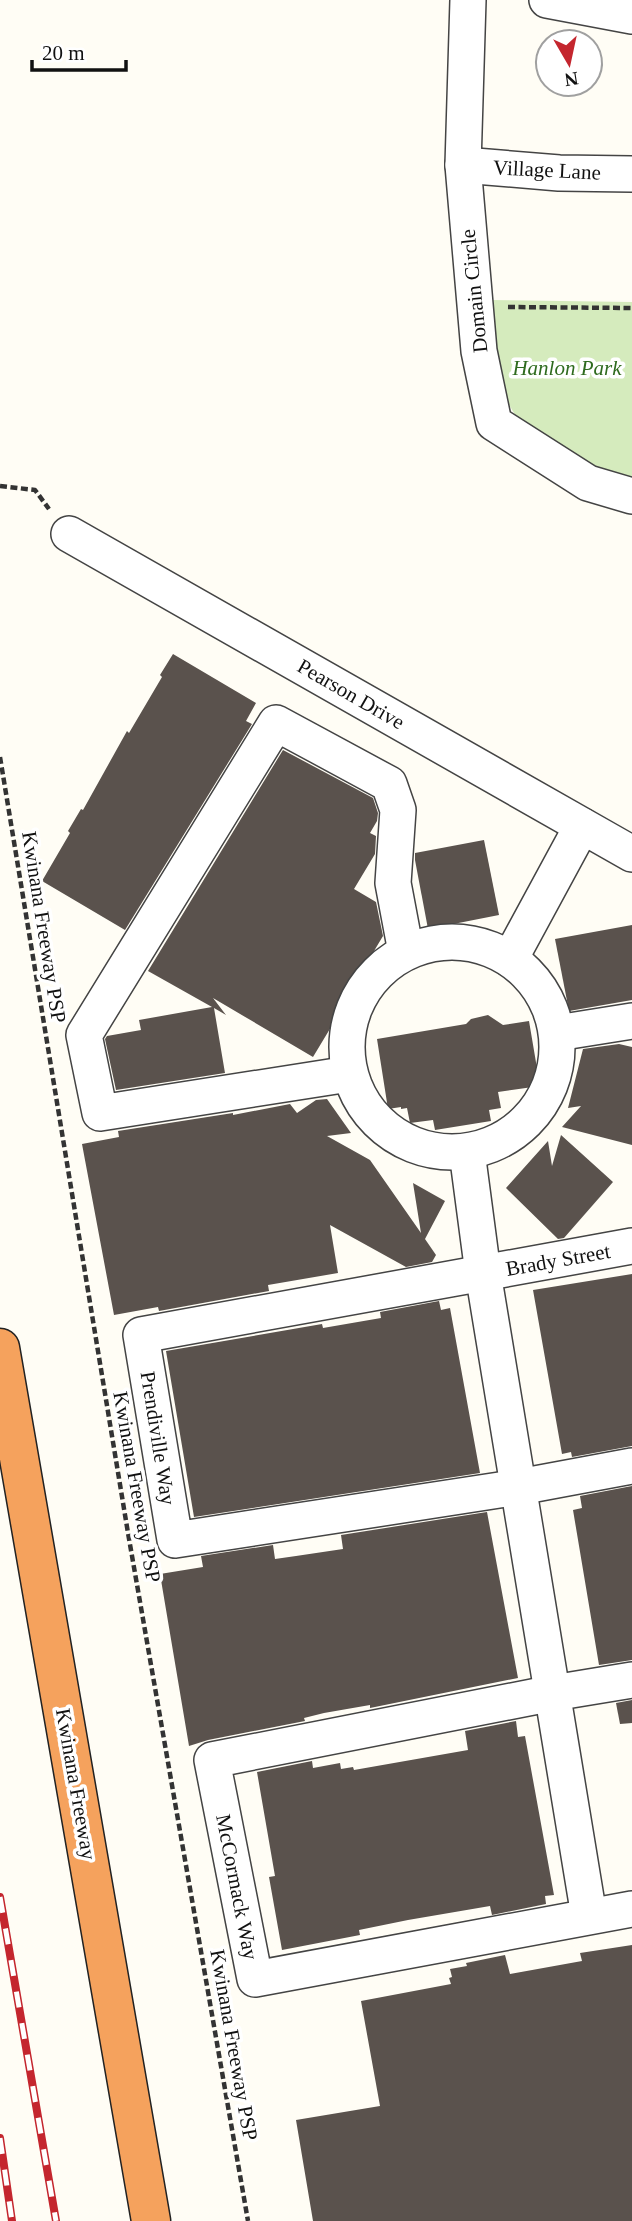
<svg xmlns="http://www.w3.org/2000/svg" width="632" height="2221" viewBox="0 0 632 2221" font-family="'Times New Roman',serif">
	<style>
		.green { fill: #d5ebbd }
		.building { fill: #5a524d }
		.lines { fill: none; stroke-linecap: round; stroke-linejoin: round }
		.minor-casing { stroke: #444; stroke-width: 38 }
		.motorway-casing { stroke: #222; stroke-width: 41 }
		.path { stroke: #333; stroke-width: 4.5; stroke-dasharray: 7 3.5; stroke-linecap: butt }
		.minor { stroke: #fff; stroke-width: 35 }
		.motorway { stroke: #f5a25d; stroke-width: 38 }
		.rail-casing { stroke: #c4262e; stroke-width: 8 }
		.rail { stroke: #fff; stroke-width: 5; stroke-dasharray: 16; stroke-linecap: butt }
		.labels { text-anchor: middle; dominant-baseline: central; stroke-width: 7; stroke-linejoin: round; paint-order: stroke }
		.street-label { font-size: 21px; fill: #111; stroke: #fff }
		.park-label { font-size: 21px; font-style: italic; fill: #2f6b1f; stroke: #fff }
	</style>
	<rect width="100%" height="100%" fill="#fffdf5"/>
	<polygon class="green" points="491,300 632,302 632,487 534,435 517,418 505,398 491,319"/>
	<g class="building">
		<polygon points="173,654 256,703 246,721 252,724 125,930 42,881 70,833 68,831 81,809 83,810 127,731 129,733 162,677 160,675"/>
		<polygon points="283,750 373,798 378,813 377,821 370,833 376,836 375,854 354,889 376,902 383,936 365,966 366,969 313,1057 213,998 226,1015 214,1008 225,1073 116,1090 105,1039 107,1036 141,1030 139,1020 212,1007 148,971"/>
		<polygon points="484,840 499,915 428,929 415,860 415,853"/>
		<polygon points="632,925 632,1000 569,1011 555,939"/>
		<polygon points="488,1015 503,1025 529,1021 540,1086 498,1092 501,1108 489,1110 491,1121 435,1130 433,1120 410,1123 407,1108 401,1109 401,1107 388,1109 377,1039 466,1024 471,1019"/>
		<polygon points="619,1044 632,1047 632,1145 562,1127 581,1106 568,1108 583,1049"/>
		<polygon points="327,1099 351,1133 327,1136 370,1160 421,1233 413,1183 445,1201 425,1239 436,1255 432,1262 406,1267 330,1225 338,1273 268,1285 269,1291 159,1311 158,1307 114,1315 82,1144 119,1137 118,1131 233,1113 233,1115 290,1104 297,1113 316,1100"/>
		<polygon points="561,1135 613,1182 564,1238 558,1239 506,1188 548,1141 552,1166"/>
		<polygon points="632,1274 632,1446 572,1457 571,1452 562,1454 533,1290"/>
		<polygon points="439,1301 441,1310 450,1308 480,1473 194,1517 166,1351 322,1324 323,1328 381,1318 380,1312"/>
		<polygon points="632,1486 632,1660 599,1665 573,1510 582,1508 580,1496"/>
		<polygon points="487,1512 518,1678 370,1708 370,1705 324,1713 304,1718 305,1721 208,1740 189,1746 160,1574 203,1567 201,1556 273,1545 275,1559 296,1556 343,1549 341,1535"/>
		<polygon points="632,1700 632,1723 620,1724 616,1703"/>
		<polygon points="516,1721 518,1737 525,1736 554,1895 545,1896 546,1904 492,1915 490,1906 408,1920 359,1930 360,1935 282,1950 269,1877 275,1876 257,1772 312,1761 313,1768 340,1763 341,1769 353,1767 354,1770 468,1750 465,1731"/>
		<polygon points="632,1945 632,2221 313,2221 296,2120 380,2106 361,2001 451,1984 449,1978 452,1977 450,1969 467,1966 466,1963 505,1955 510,1974 582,1961 580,1953"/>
	</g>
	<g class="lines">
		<g class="minor-casing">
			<g id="minor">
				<polyline points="468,0 463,165 479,351 494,423 588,483 632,496"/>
				<polyline points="547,0 632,16"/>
				<polyline points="463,165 559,173 632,174"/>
				<polyline points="69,534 632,854"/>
				<circle cx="452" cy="1047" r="105"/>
				<polyline points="510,959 582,826"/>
				<polyline points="557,1033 632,1021"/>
				<polyline points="349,1074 100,1113 84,1035 276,723 389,784 398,810 393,883 406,952"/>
				<polyline points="467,1152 483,1273 589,1916"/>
				<polyline points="632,1246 141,1335 175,1540 519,1487 632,1466"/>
				<polyline points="632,1680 553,1693 212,1760 255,1979 632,1909"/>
			</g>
		</g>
		<g class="motorway-casing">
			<polyline id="motorway" points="0,1348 151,2221"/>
		</g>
		<g class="path">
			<polyline points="508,307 632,308"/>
			<polyline points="0,486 35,490 49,509"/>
			<polyline points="0,757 128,1533 248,2221"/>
		</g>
		<use href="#minor" class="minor"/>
		<use href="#motorway" class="motorway"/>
		<g class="rail-casing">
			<g id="rail">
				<polyline points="0,1897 56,2221"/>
				<polyline points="0,2138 12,2221"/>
			</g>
		</g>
		<use href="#rail" class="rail"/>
	</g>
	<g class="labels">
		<g class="street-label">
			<text transform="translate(547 170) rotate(3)">Village Lane</text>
			<text transform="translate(474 291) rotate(-96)">Domain Circle</text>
			<text transform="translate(351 694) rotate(30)">Pearson Drive</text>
			<text transform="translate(44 927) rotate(81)">Kwinana Freeway PSP</text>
			<text transform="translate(558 1260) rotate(-10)">Brady Street</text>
			<text transform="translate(158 1438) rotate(81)">Prendiville Way</text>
			<text transform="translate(137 1487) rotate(80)">Kwinana Freeway PSP</text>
			<text transform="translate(76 1784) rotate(80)">Kwinana Freeway</text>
			<text transform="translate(237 1887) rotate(79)">McCormack Way</text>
			<text transform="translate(234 2045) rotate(80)">Kwinana Freeway PSP</text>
		</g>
		<g class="park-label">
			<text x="567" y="368">Hanlon Park</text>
		</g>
	</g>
	<g transform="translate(569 63) rotate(171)"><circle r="33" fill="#ffffff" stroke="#a0a0a0" stroke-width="2"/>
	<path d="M0-5L12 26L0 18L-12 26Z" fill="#c4262e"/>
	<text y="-10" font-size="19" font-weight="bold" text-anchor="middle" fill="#111111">N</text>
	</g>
	<path d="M32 60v10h94v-10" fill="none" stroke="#111111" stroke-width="3.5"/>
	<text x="42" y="60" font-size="21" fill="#111111" stroke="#ffffff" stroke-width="5" paint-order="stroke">20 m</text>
</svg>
